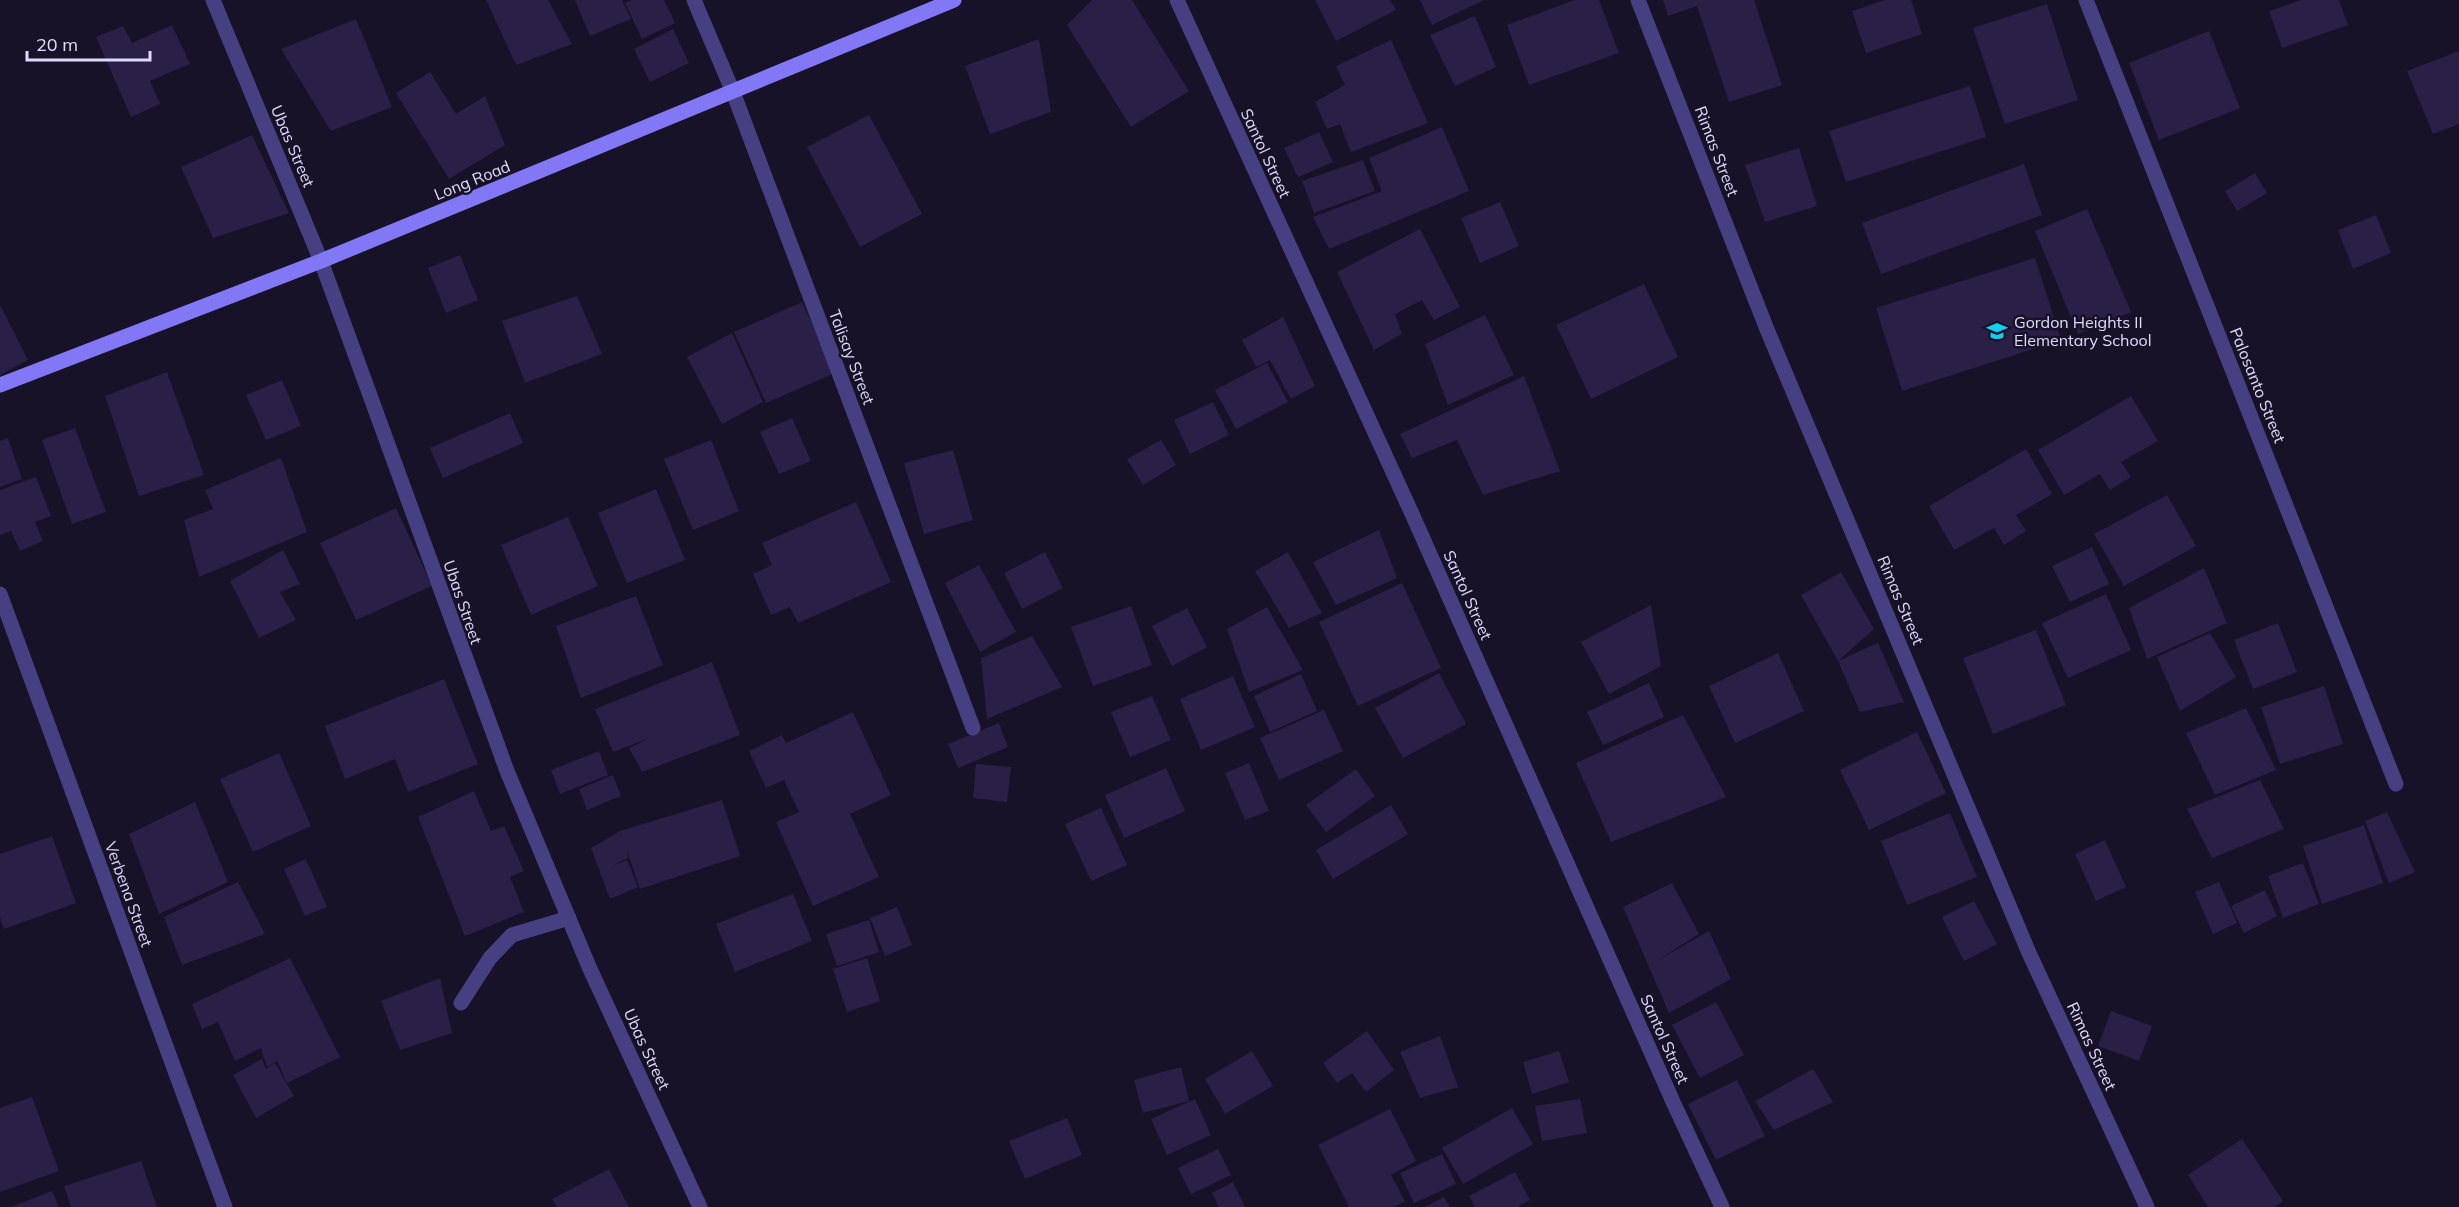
<svg xmlns="http://www.w3.org/2000/svg" width="2459" height="1207" viewBox="0 0 2459 1207" font-family="Mulish,sans-serif">
	<style>
		.building { fill: #291f47 }
		.lines { fill: none; stroke-linecap: round; stroke-linejoin: round }
		.lane { stroke: #464083; stroke-width: 15 }
		.street { stroke: #464083; stroke-width: 15 }
		.secondary { stroke: #8278f6; stroke-width: 15 }
		.labels { text-anchor: middle; dominant-baseline: central; stroke-width: 5; stroke-linejoin: round; paint-order: stroke }
		.street-label { font-size: 16px; fill: #e0dafd; stroke: #171227 }
		.poi-label { font-size: 16px; fill: #e0dafd; stroke: #171227; text-anchor: start }
	</style>
	<rect width="100%" height="100%" fill="#171227"/>
	<g class="building">
		<polygon points="486,0 548,0 572,44 516,65"/>
		<polygon points="575,0 622,0 631,19 590,36"/>
		<polygon points="632,0 664,0 675,23 642,39 625,3"/>
		<polygon points="1092,0 1132,0 1189,91 1131,127 1067,25"/>
		<polygon points="1315,0 1390,0 1396,10 1336,41"/>
		<polygon points="1420,0 1484,0 1432,25"/>
		<polygon points="1575,0 1599,0 1619,53 1529,85 1507,25"/>
		<polygon points="1663,0 1754,0 1782,85 1729,102 1697,6 1668,16"/>
		<polygon points="1885,0 1911,0 1922,34 1866,53 1852,11"/>
		<polygon points="2301,0 2339,0 2348,25 2282,48 2269,11"/>
		<polygon points="2047,4 2078,100 2005,124 1973,28"/>
		<polygon points="1475,16 1496,67 1455,86 1430,35"/>
		<polygon points="356,19 392,107 331,131 281,49"/>
		<polygon points="172,25 190,64 150,81 160,104 131,117 96,37 123,26 132,43"/>
		<polygon points="673,29 689,63 650,82 634,49"/>
		<polygon points="2209,31 2240,108 2159,140 2129,63"/>
		<polygon points="1039,39 1051,112 990,134 965,66"/>
		<polygon points="1391,40 1428,123 1351,152 1340,124 1327,129 1315,102 1345,85 1336,66"/>
		<polygon points="2459,51 2459,124 2433,134 2407,71"/>
		<polygon points="430,72 456,114 485,96 505,145 449,179 396,93"/>
		<polygon points="1970,86 1986,137 1846,182 1829,131"/>
		<polygon points="869,115 922,214 860,247 807,147"/>
		<polygon points="1442,127 1469,191 1329,249 1313,217 1382,191 1369,158"/>
		<polygon points="1319,132 1333,162 1298,177 1284,148"/>
		<polygon points="252,135 289,213 213,238 181,167"/>
		<polygon points="1799,148 1817,206 1765,222 1745,165"/>
		<polygon points="1363,160 1375,191 1314,213 1302,181"/>
		<polygon points="2024,164 2042,215 1881,274 1862,223"/>
		<polygon points="2255,173 2267,193 2237,211 2225,191"/>
		<polygon points="1500,202 1519,246 1480,263 1461,218"/>
		<polygon points="2087,209 2131,312 2078,334 2035,231"/>
		<polygon points="2376,215 2391,253 2353,269 2338,230"/>
		<polygon points="1420,229 1460,307 1434,320 1422,300 1395,314 1402,334 1374,350 1337,272"/>
		<polygon points="460,255 478,300 446,313 428,268"/>
		<polygon points="2035,258 2061,340 1902,391 1876,308"/>
		<polygon points="1644,284 1678,357 1591,399 1556,325"/>
		<polygon points="577,296 602,354 525,383 502,321"/>
		<polygon points="802,302 835,373 766,403 734,332"/>
		<polygon points="0,305 28,360 0,375"/>
		<polygon points="1485,315 1514,375 1448,405 1425,344"/>
		<polygon points="1283,317 1315,386 1291,399 1270,360 1256,367 1242,340"/>
		<polygon points="732,333 763,402 722,424 687,357"/>
		<polygon points="1267,363 1288,402 1236,429 1215,390"/>
		<polygon points="167,372 204,475 139,496 105,396"/>
		<polygon points="1524,376 1560,471 1483,495 1457,440 1412,458 1400,434"/>
		<polygon points="282,380 301,426 266,440 246,395"/>
		<polygon points="2131,396 2158,441 2121,462 2131,477 2110,490 2100,474 2064,495 2038,450"/>
		<polygon points="1213,402 1229,435 1190,454 1174,420"/>
		<polygon points="510,413 523,443 443,478 430,448"/>
		<polygon points="792,418 811,461 779,474 760,432"/>
		<polygon points="75,428 106,512 72,524 42,440"/>
		<polygon points="8,438 22,479 0,487 0,441"/>
		<polygon points="711,440 739,511 693,530 664,459"/>
		<polygon points="1161,440 1176,465 1143,485 1127,459"/>
		<polygon points="2026,449 2052,494 2016,515 2026,531 2004,545 1994,528 1954,550 1929,506"/>
		<polygon points="953,450 973,520 924,534 904,463"/>
		<polygon points="281,458 307,532 199,577 184,520 213,509 205,490"/>
		<polygon points="36,477 51,516 35,522 43,541 20,551 11,531 0,535 0,490"/>
		<polygon points="656,489 685,560 627,583 598,513"/>
		<polygon points="2167,495 2196,546 2124,586 2094,534"/>
		<polygon points="856,502 891,582 798,623 790,607 771,615 753,574 772,565 762,543"/>
		<polygon points="396,508 432,586 356,620 320,543"/>
		<polygon points="568,517 598,586 531,615 501,545"/>
		<polygon points="1379,530 1397,578 1336,605 1313,562"/>
		<polygon points="2092,547 2109,584 2070,602 2052,566"/>
		<polygon points="283,550 300,584 280,592 296,620 259,638 230,581"/>
		<polygon points="1045,552 1063,588 1022,609 1004,573"/>
		<polygon points="1288,552 1322,613 1289,628 1255,571"/>
		<polygon points="979,565 1016,632 980,652 945,583"/>
		<polygon points="2204,568 2227,623 2147,659 2129,608"/>
		<polygon points="1841,572 1874,629 1838,661 1878,643 1904,702 1860,712 1838,661 1801,595"/>
		<polygon points="1402,583 1441,668 1358,706 1319,622"/>
		<polygon points="2106,594 2131,650 2068,678 2042,623"/>
		<polygon points="636,596 663,665 581,698 556,626"/>
		<polygon points="1651,605 1661,666 1609,694 1581,642"/>
		<polygon points="1131,606 1152,665 1093,686 1071,627"/>
		<polygon points="1267,607 1303,670 1249,692 1227,629"/>
		<polygon points="1187,608 1207,647 1172,666 1152,626"/>
		<polygon points="2278,623 2297,672 2253,689 2234,640"/>
		<polygon points="2036,630 2066,705 1993,734 1963,658"/>
		<polygon points="2210,633 2236,677 2180,711 2157,657"/>
		<polygon points="1032,636 1062,687 987,719 981,658"/>
		<polygon points="1778,653 1804,711 1735,743 1709,686"/>
		<polygon points="712,662 740,735 642,772 629,748 650,738 613,752 595,709"/>
		<polygon points="1439,673 1466,724 1403,758 1375,708"/>
		<polygon points="1301,674 1317,711 1270,732 1254,696"/>
		<polygon points="1233,676 1255,727 1201,750 1180,699"/>
		<polygon points="444,679 478,764 408,792 395,759 345,779 325,726"/>
		<polygon points="1649,683 1664,717 1603,745 1587,712"/>
		<polygon points="2324,686 2343,744 2280,764 2261,707"/>
		<polygon points="1152,696 1171,740 1130,757 1111,712"/>
		<polygon points="2246,708 2276,770 2215,795 2186,733"/>
		<polygon points="1324,710 1343,751 1279,780 1260,738"/>
		<polygon points="853,712 891,795 850,814 879,877 813,906 776,822 799,812 784,780 766,788 749,751 782,735 786,743"/>
		<polygon points="1683,715 1726,797 1611,842 1576,763"/>
		<polygon points="999,723 1008,747 958,768 948,744"/>
		<polygon points="1917,732 1946,793 1869,830 1840,770"/>
		<polygon points="599,751 608,775 560,794 551,770"/>
		<polygon points="279,753 311,826 253,852 220,779"/>
		<polygon points="1249,763 1269,811 1245,820 1225,773"/>
		<polygon points="976,764 1011,767 1007,802 973,798"/>
		<polygon points="1166,768 1185,811 1124,838 1105,795"/>
		<polygon points="1356,769 1375,796 1326,832 1306,805"/>
		<polygon points="613,775 621,796 587,810 579,789"/>
		<polygon points="2260,780 2284,829 2212,858 2187,809"/>
		<polygon points="474,791 491,831 504,826 524,871 510,877 524,912 465,936 418,817"/>
		<polygon points="722,800 740,856 640,889 627,851 628,858 610,867 627,860 638,887 610,899 591,848 620,831"/>
		<polygon points="195,802 228,882 159,914 129,834"/>
		<polygon points="1391,805 1408,834 1333,879 1316,850"/>
		<polygon points="1101,808 1127,865 1091,881 1065,824"/>
		<polygon points="2387,812 2415,872 2389,883 2365,821"/>
		<polygon points="1950,813 1977,877 1907,905 1881,841"/>
		<polygon points="2364,825 2383,883 2322,904 2303,846"/>
		<polygon points="52,836 76,903 4,929 0,917 0,854"/>
		<polygon points="2105,840 2126,887 2096,901 2075,854"/>
		<polygon points="306,859 327,907 305,916 284,869"/>
		<polygon points="2303,863 2319,904 2283,918 2268,876"/>
		<polygon points="238,882 265,934 182,965 164,917"/>
		<polygon points="2219,882 2237,923 2213,934 2195,892"/>
		<polygon points="1672,883 1699,934 1658,960 1709,931 1731,979 1669,1013 1623,907"/>
		<polygon points="2265,890 2277,916 2244,933 2231,906"/>
		<polygon points="793,894 812,941 735,972 716,924"/>
		<polygon points="1974,901 1997,944 1964,961 1942,917"/>
		<polygon points="897,907 912,945 885,956 870,918"/>
		<polygon points="869,920 879,952 837,966 826,934"/>
		<polygon points="290,958 340,1057 287,1083 277,1061 267,1067 261,1048 235,1061 218,1022 202,1029 192,1004"/>
		<polygon points="867,958 880,1001 847,1012 833,969"/>
		<polygon points="440,978 452,1033 400,1050 381,1001"/>
		<polygon points="1716,1002 1744,1055 1700,1078 1672,1025"/>
		<polygon points="2111,1011 2152,1026 2139,1061 2098,1046"/>
		<polygon points="1367,1031 1394,1070 1366,1092 1352,1073 1337,1083 1323,1063"/>
		<polygon points="1440,1036 1458,1087 1420,1098 1400,1052"/>
		<polygon points="1252,1051 1273,1086 1225,1114 1205,1079"/>
		<polygon points="1559,1051 1569,1082 1532,1094 1523,1062"/>
		<polygon points="262,1059 266,1069 275,1063 294,1096 256,1118 233,1075"/>
		<polygon points="1181,1067 1189,1101 1143,1113 1134,1080"/>
		<polygon points="1813,1069 1833,1102 1774,1130 1755,1101"/>
		<polygon points="1737,1080 1765,1136 1716,1160 1688,1104"/>
		<polygon points="32,1097 59,1171 0,1192 0,1108"/>
		<polygon points="1195,1099 1211,1135 1167,1155 1151,1119"/>
		<polygon points="1580,1099 1587,1133 1542,1141 1535,1106"/>
		<polygon points="1512,1108 1533,1144 1463,1184 1442,1148"/>
		<polygon points="1390,1109 1416,1161 1391,1175 1405,1201 1394,1207 1349,1207 1318,1145"/>
		<polygon points="1067,1118 1082,1155 1025,1179 1009,1141"/>
		<polygon points="2242,1139 2283,1201 2274,1207 2208,1207 2188,1175"/>
		<polygon points="1218,1149 1231,1175 1191,1194 1178,1168"/>
		<polygon points="1442,1154 1456,1184 1414,1203 1400,1173"/>
		<polygon points="141,1161 157,1207 71,1207 64,1186"/>
		<polygon points="609,1169 629,1207 557,1207 552,1199"/>
		<polygon points="1515,1172 1530,1200 1517,1207 1475,1207 1469,1196"/>
		<polygon points="1233,1182 1245,1207 1219,1207 1212,1193"/>
		<polygon points="52,1191 59,1207 11,1207"/>
		<polygon points="1444,1197 1450,1207 1425,1207"/>
	</g>
	<g class="lines">
		<polyline class="lane" points="461,1003 490,958 512,935 569,918"/>
		<g class="street">
			<polyline points="213,0 321,261 507,771 590,969 700,1207"/>
			<polyline points="694,0 733,92 973,728"/>
			<polyline points="1177,0 1413,516 1674,1104 1722,1207"/>
			<polyline points="1638,0 1766,327 2029,953 2147,1207"/>
			<polyline points="2086,0 2396,784"/>
			<polyline points="0,594 225,1207"/>
		</g>
		<polyline class="secondary" points="0,385 321,261 954,0"/>
	</g>
	<defs>
		<g id="school-bare" transform="scale(1.62)"><path d="M0-5L7-2L0 1L-7-2ZM-4 1L0 2.5L4 1V4Q0 6-4 4Z" fill="#13cef0" stroke="#171227" stroke-width="2.5" paint-order="stroke"/></g>
	</defs>
	<g fill-rule="evenodd">
		<use href="#school-bare" x="1997" y="331"/>
	</g>
	<g class="labels">
		<g class="street-label">
			<text transform="translate(293 146) rotate(67)">Ubas Street</text>
			<text transform="translate(1717 151) rotate(69)">Rimas Street</text>
			<text transform="translate(1266 153) rotate(65)">Santol Street</text>
			<text transform="translate(472 180) rotate(-22)">Long Road</text>
			<text transform="translate(852 357) rotate(69)">Talisay Street</text>
			<text transform="translate(2258 385) rotate(68)">Palosanto Street</text>
			<text transform="translate(1468 595) rotate(66)">Santol Street</text>
			<text transform="translate(1901 600) rotate(67)">Rimas Street</text>
			<text transform="translate(463 602) rotate(71)">Ubas Street</text>
			<text transform="translate(129 894) rotate(70)">Verbena Street</text>
			<text transform="translate(1665 1039) rotate(66)">Santol Street</text>
			<text transform="translate(2092 1046) rotate(65)">Rimas Street</text>
			<text transform="translate(647 1049) rotate(65)">Ubas Street</text>
		</g>
		<g class="poi-label">
			<text x="2014" y="322">Gordon Heights II<tspan x="2014" dy="18">Elementary School</tspan></text>
		</g>
	</g>
	<path d="M27 51v9h123v-9" fill="none" stroke="#e0dafd" stroke-width="3"/>
	<text x="36" y="51" font-size="18" fill="#e0dafd" stroke="#171227" stroke-width="4.5" paint-order="stroke">20 m</text>
</svg>
